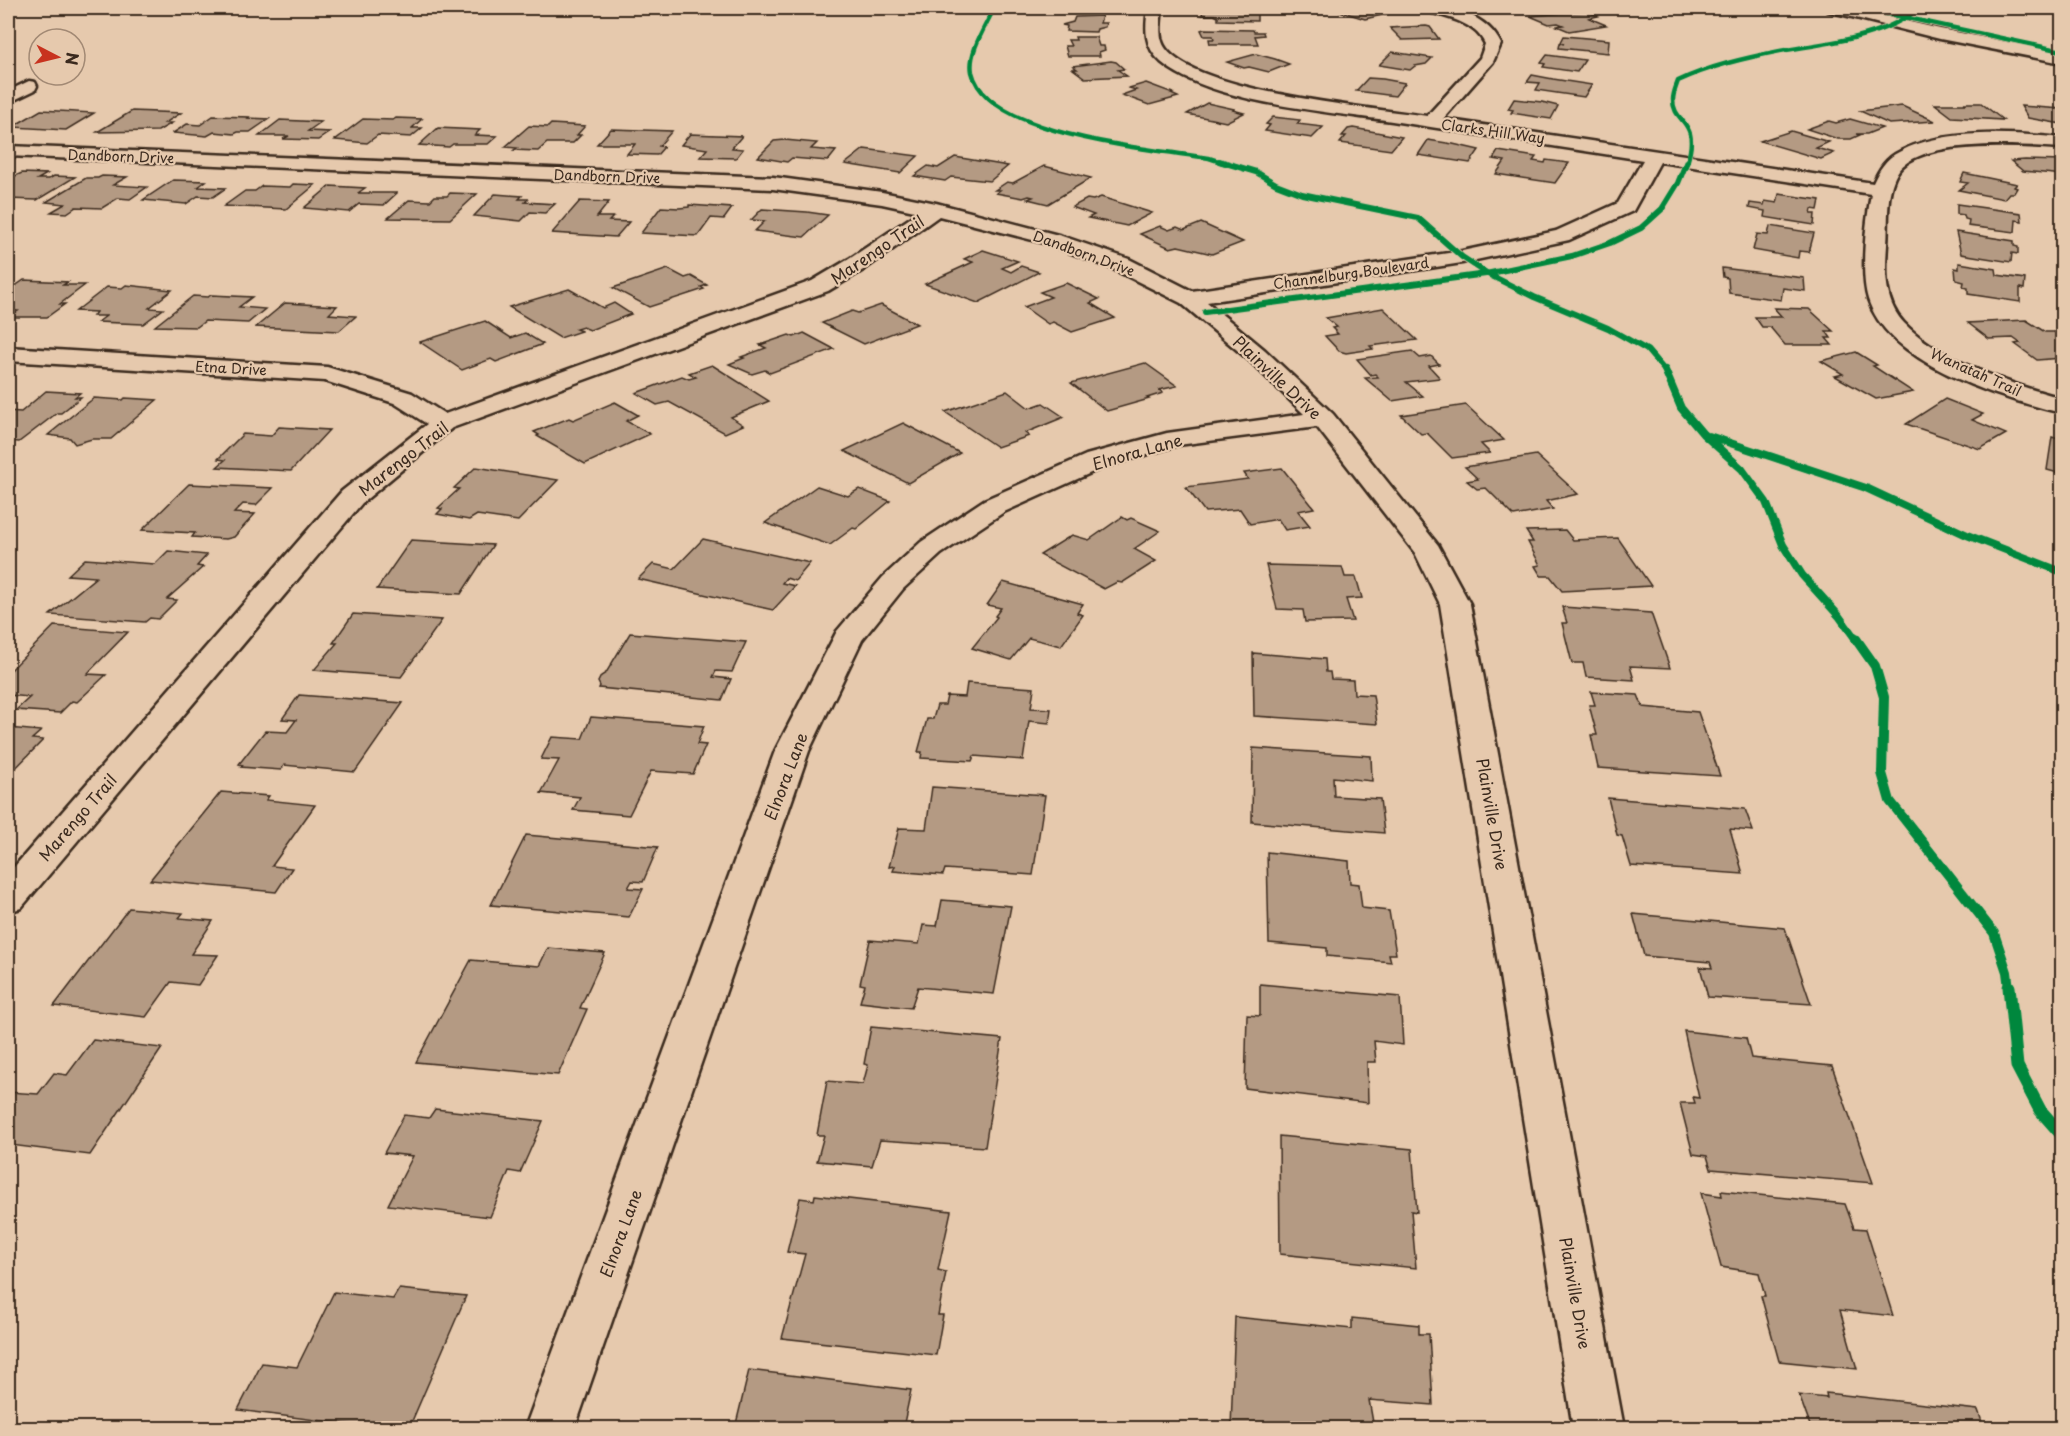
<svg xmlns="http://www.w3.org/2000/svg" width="2070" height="1436" viewBox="0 0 2070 1436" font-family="'Playpen Sans',sans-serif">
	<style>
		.building { fill: #b49a83; stroke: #3b2a1e; stroke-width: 1.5 }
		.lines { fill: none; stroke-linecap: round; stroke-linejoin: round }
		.minor-casing { stroke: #3b2a1e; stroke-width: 5 }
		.minor { fill: #e6c9ad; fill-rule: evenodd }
		.cycleway-far4-casing { stroke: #e6c9ad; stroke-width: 6 }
		.cycleway-far3-casing { stroke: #e6c9ad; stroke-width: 8 }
		.cycleway-far2-casing { stroke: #e6c9ad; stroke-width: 10 }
		.cycleway-far1-casing { stroke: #e6c9ad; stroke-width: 14 }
		.cycleway-casing { stroke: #e6c9ad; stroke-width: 16 }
		.cycleway-far4 { stroke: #00873e; stroke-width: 4.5 }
		.cycleway-far3 { stroke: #00873e; stroke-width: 6 }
		.cycleway-far2 { stroke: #00873e; stroke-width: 8 }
		.cycleway-far1 { stroke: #00873e; stroke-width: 10 }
		.cycleway { stroke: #00873e; stroke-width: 13 }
		.labels { text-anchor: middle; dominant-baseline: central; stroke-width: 4.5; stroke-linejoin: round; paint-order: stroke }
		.far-street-label { font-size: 14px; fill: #3b2a1e; stroke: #e6c9ad }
		.street-label { font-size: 16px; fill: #3b2a1e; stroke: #e6c9ad }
	</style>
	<rect width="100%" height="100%" fill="#e6c9ad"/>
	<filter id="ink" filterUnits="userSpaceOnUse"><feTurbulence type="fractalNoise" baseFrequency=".0167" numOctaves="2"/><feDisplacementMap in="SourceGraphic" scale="12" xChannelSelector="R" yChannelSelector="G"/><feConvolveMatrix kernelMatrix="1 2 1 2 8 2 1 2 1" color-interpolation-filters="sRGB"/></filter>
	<g filter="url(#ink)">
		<g class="building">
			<polygon points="1074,8 1109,8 1108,11 1073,10"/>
			<polygon points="1346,8 1378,8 1391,13 1365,19 1336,10"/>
			<polygon points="1203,9 1257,11 1257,21 1218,20 1218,17 1214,15 1202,15"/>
			<polygon points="1586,11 1598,16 1589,18 1606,25 1569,31 1557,26 1563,25 1558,23 1549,24 1530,16"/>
			<polygon points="1102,16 1100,23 1106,23 1105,27 1097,29 1096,32 1066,31 1067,26 1062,25 1073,22 1075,17"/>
			<polygon points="1426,26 1430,27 1439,39 1402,40 1390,28"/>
			<polygon points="1204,29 1253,30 1254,32 1263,32 1264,35 1255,36 1258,44 1210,44 1209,39 1214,39 1213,36 1204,36 1201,30"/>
			<polygon points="1564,36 1609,40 1608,53 1559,48 1560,43 1564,44 1561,42"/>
			<polygon points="1075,37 1096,37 1099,46 1104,46 1105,50 1099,52 1100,56 1068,56 1065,46 1071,46 1068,40 1076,40"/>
			<polygon points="1392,52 1432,58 1426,64 1415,66 1410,70 1379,65"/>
			<polygon points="1256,54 1275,59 1289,64 1269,72 1249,67 1244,68 1227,62"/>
			<polygon points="1547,55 1585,60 1577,72 1543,67 1545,64 1541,63"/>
			<polygon points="1111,61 1116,62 1124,69 1118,70 1127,76 1085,78 1073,69 1077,69 1073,66"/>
			<polygon points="1532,75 1553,79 1592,85 1584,97 1536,90 1540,83 1527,82"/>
			<polygon points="1368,78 1383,79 1405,83 1395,96 1356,91"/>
			<polygon points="1146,83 1173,93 1171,94 1178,97 1149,105 1122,95 1136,90 1129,88"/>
			<polygon points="1514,99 1542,102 1558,106 1551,119 1511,113 1513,110 1508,109"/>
			<polygon points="1207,103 1234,109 1233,110 1244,113 1226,122 1187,114"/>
			<polygon points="1964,103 1981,103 2003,120 1952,117 1935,104 1966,104"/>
			<polygon points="1902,106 1935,121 1889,124 1860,111"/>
			<polygon points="2021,106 2062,109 2062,124 2028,118"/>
			<polygon points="41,110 94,113 66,130 12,127"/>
			<polygon points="132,111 181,113 165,123 172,123 158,131 97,132"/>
			<polygon points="213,116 249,117 248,118 269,119 250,132 238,132 234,134 214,132 207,136 173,133 187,124 200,125"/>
			<polygon points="1273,117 1300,120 1297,124 1323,127 1312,138 1265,131 1270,125 1266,124"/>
			<polygon points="396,118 422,119 412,128 422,128 411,137 378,135 367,143 335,140 363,119 393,120"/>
			<polygon points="1850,119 1882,128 1867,134 1856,134 1860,135 1851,139 1838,139 1807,129 1829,121 1836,123"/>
			<polygon points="280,120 321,122 308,131 330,132 318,140 283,139 289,136 259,136"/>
			<polygon points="551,124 585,126 577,135 581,135 573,143 547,143 538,151 514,150 517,148 505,147 529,126 548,127"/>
			<polygon points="438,128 480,130 475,135 497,136 488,144 453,144 449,147 419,145"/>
			<polygon points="1353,128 1376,132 1402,137 1391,150 1340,143 1346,136 1342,136 1348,129"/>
			<polygon points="611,129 672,131 659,146 664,147 657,155 627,154 635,144 597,144"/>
			<polygon points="1791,131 1829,142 1816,148 1834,153 1821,159 1760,141"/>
			<polygon points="690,134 742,136 732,148 743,149 736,158 700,157 707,149 681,145"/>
			<polygon points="785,140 817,143 811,149 836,151 828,161 792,158 787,162 758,157 774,141"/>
			<polygon points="1428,140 1453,144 1479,150 1470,163 1418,155"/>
			<polygon points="864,149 918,156 900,173 845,164"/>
			<polygon points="1498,151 1536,157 1533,161 1545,163 1546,160 1569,163 1555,183 1496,174 1505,161 1493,159"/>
			<polygon points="955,157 1008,166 990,181 951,177 945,181 914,176 928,166 938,168"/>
			<polygon points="2025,160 2062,161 2062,177 2054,174 2023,171 2011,161"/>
			<polygon points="1044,166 1091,178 1048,204 1028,199 1033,197 1029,196 1023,198 996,193 1000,190 995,190 1007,182 1013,183"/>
			<polygon points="22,173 47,174 38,179 49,179 54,176 75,177 37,200 8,199 8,179"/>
			<polygon points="1964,173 2017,184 2014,187 2017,188 2014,193 2009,193 2004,199 1959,190 1968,183 1960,182"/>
			<polygon points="102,176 127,177 113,185 147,187 130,199 118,198 102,208 76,207 67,213 51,212 65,204 46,202 86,178 98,178"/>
			<polygon points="173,180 206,181 198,187 226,188 213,197 198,196 186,204 143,200"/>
			<polygon points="293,184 315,185 286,209 224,206 245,191 255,191 262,186 290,187"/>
			<polygon points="330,186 365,188 358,193 397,193 384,205 359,204 349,212 304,208"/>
			<polygon points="450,193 477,194 450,219 388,218 409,200 430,201 435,196 447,196"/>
			<polygon points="495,194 522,196 519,199 528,199 525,202 555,204 545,213 530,212 521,221 474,216"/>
			<polygon points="1779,194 1820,200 1818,210 1812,209 1811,214 1815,214 1814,225 1764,217 1765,211 1749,208 1750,203 1764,205 1765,201 1777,203"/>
			<polygon points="1101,197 1152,213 1127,226 1088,218 1094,215 1072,207 1087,199 1093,200"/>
			<polygon points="580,201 609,202 597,217 613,217 609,221 629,222 616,237 552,233"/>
			<polygon points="1957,204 2021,213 2022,221 2016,220 2015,232 1968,226 1969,220 1965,219 1964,215 1957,214"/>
			<polygon points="689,205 732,208 724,219 711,218 698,236 641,233 661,207 679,208 689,207"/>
			<polygon points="762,209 807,212 828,215 804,237 755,231 765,221 751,220"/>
			<polygon points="1201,223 1243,242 1212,254 1178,246 1170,248 1140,234 1160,226 1169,230 1177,227 1184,230"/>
			<polygon points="1770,226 1814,233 1809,252 1799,251 1798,258 1753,250 1757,234 1768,235"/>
			<polygon points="1956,232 2014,241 2014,246 2018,247 2018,254 2012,253 2011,262 1961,254"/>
			<polygon points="983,250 1018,261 1002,268 1011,272 1021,266 1039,272 978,303 925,284 973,262 964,259"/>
			<polygon points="1959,263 1996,269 1997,275 2025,279 2024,289 2020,288 2020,302 1968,294 1968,288 1963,287 1964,282 1956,280 1955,268 1959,269"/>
			<polygon points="1722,268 1804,278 1805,291 1783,288 1781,300 1729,293 1728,278 1723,277"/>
			<polygon points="668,269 685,278 691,276 707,285 701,287 704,289 649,307 613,288"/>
			<polygon points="24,280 68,282 63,285 85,285 60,304 65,304 47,317 9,317 18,311 8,310 8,291"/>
			<polygon points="1066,283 1099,299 1090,303 1115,318 1072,332 1053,322 1048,324 1024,307 1051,297 1040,292"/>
			<polygon points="126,285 172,290 149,308 163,309 143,324 98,322 106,316 93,316 96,312 76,311 107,287 122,288"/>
			<polygon points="569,289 603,308 614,303 631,314 590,330 583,327 576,329 581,331 560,338 509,307"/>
			<polygon points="211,295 252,297 239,307 265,309 248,323 205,321 197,327 155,326 193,296 208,297"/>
			<polygon points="285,303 337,306 329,314 356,316 339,331 256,327"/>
			<polygon points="881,305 917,324 864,344 822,323 852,311 858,313"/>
			<polygon points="1383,308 1417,340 1370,346 1373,349 1346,353 1339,351 1325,336 1338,334 1332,328 1337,327 1326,318"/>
			<polygon points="1774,308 1809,309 1833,331 1826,331 1831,338 1826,338 1832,345 1785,345 1770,327 1762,327 1755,317 1782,317"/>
			<polygon points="2026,320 2045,332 2054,332 2062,338 2062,358 2037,360 2015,344 2020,343 2013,338 1989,339 1968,323"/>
			<polygon points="485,321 511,338 525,333 543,344 496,362 491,359 462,370 420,342"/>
			<polygon points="804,333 834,349 770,373 765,370 752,374 729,364 744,358 741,357 766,348 760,345 789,335 794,337"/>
			<polygon points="1412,351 1420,358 1431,356 1439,364 1429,366 1440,378 1406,382 1423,396 1392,401 1365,378 1378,377 1375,374 1371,375 1357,359"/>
			<polygon points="1856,352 1877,365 1873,366 1913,392 1876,399 1835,376 1843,374 1821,361"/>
			<polygon points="1145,363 1177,386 1159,390 1163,393 1147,398 1149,399 1107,411 1071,383"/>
			<polygon points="712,365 769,401 731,417 743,425 725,433 669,402 657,405 636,393 682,376 689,379 696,377 689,373"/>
			<polygon points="46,391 80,393 75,397 81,397 61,413 57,413 19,442 8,441 8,411 21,412"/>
			<polygon points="1007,391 1029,408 1043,403 1064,417 1025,433 1029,436 997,447 945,412"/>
			<polygon points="94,398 123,400 125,398 157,400 111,439 92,439 75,444 70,438 48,435"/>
			<polygon points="1945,399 1983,414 1972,420 2006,434 1980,449 1906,424"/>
			<polygon points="615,402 638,415 626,421 650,434 585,464 537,436 539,435 534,432 569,418 573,420"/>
			<polygon points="1466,405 1504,440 1481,444 1490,453 1452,458 1427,433 1421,434 1401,415"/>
			<polygon points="903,423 960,453 908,483 844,451"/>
			<polygon points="279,427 329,430 291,471 217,467 225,460 218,459 243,434 271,436"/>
			<polygon points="2052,437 2062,440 2062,474 2047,470"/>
			<polygon points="1536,455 1578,494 1546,501 1553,509 1514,516 1486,488 1477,489 1467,481 1478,479 1465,467"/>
			<polygon points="476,467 558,480 518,521 477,515 469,520 437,514 442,509 438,508 459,489 454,488"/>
			<polygon points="1282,468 1314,508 1298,511 1310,526 1285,530 1278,519 1250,524 1240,509 1205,512 1186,487 1248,479 1244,473"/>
			<polygon points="189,484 273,488 256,505 243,504 234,513 255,514 234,537 226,539 192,537 195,533 142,530"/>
			<polygon points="817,486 848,496 859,489 890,501 856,529 853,528 830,545 765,523"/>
			<polygon points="1122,517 1127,520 1131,518 1160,531 1134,549 1156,561 1122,583 1117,582 1104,589 1040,555 1072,535 1089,540"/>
			<polygon points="1565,530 1573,540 1618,538 1651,586 1562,591 1550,576 1541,576 1535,566 1540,565 1528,542 1533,542 1526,531"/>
			<polygon points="703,539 810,563 795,581 786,578 782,583 795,586 773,610 638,579 653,564 674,569"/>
			<polygon points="411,540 493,545 461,594 377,589"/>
			<polygon points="168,551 207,555 197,566 203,567 167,599 177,600 158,619 150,618 145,622 50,615 96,577 68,575 85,559 155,564"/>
			<polygon points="1266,565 1342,567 1345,577 1356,577 1362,598 1346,599 1353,621 1305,622 1303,610 1277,609"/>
			<polygon points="1003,582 1083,604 1077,613 1083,615 1061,646 1029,638 1011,660 972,648 997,617 995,616 1001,608 987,605"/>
			<polygon points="1562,607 1651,613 1670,668 1630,666 1634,680 1586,677 1583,663 1572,663 1562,623 1567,623"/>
			<polygon points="353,614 442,620 401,677 314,670 337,643 333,643"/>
			<polygon points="54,626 128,632 87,674 106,675 77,702 72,701 60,713 16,710 30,697 8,695 8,673"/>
			<polygon points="630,633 746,642 732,672 716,671 713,677 731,679 722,700 599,688 600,686 598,682 601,676 606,673"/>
			<polygon points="1253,653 1325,659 1326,672 1330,672 1331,679 1353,680 1354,694 1373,695 1377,724 1254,716"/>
			<polygon points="967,683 1034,688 1031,708 1051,709 1049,723 1029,721 1023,760 974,756 972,761 921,758 922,752 918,752 927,719 933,719 937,705 945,705 947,696 965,697"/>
			<polygon points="1591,692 1638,695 1643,707 1698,712 1720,776 1598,768 1591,735 1597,735 1589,705 1595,705"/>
			<polygon points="299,695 403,703 355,772 284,765 281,770 241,767 243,765 239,764 265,731 287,732 296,720 282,719"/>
			<polygon points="591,717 704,726 697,744 706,745 693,774 651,771 629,815 573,810 580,797 541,793 559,760 541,759 552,737 582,739"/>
			<polygon points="8,728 41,731 32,739 43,740 8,776"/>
			<polygon points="1253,748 1371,756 1372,781 1333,777 1334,796 1380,799 1384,833 1252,822"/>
			<polygon points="932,787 1045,795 1033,875 945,869 943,875 893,871 895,866 889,867 899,828 926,829"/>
			<polygon points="221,792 269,796 266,800 315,805 272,866 292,868 276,892 150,880"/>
			<polygon points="1608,798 1745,809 1753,831 1730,829 1743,874 1631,866 1622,836 1617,835"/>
			<polygon points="526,835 658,847 643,882 632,881 628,888 643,889 629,917 491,905"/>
			<polygon points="1267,852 1349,861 1350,883 1359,884 1362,908 1389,911 1396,954 1389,954 1391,962 1327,956 1327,948 1269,943"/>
			<polygon points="942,900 1011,906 994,994 918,987 911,1008 860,1002 865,985 860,984 870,940 919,944 923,925 937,926"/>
			<polygon points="129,908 183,913 179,918 213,921 191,954 218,955 198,985 171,982 146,1017 54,1006"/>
			<polygon points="1633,914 1785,928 1811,1004 1708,997 1700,967 1712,968 1710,962 1644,956"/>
			<polygon points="548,948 605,953 580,1008 587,1009 558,1075 416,1062 471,960 539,966"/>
			<polygon points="1260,984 1400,997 1403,1045 1374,1041 1376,1062 1367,1062 1368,1103 1245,1088 1247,1015 1260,1016"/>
			<polygon points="871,1027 1002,1039 985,1147 880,1140 872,1166 817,1161 824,1135 817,1135 827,1081 863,1084 868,1065 864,1064"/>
			<polygon points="1684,1031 1746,1038 1751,1058 1832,1066 1873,1183 1711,1169 1707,1156 1693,1154 1680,1103 1695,1103 1693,1097 1699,1098"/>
			<polygon points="93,1040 162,1048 90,1155 11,1145 8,1150 8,1092 38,1094 54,1073 67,1075"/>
			<polygon points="435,1109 543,1121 520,1173 509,1171 490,1217 388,1205 413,1156 384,1153 404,1115 429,1118"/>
			<polygon points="1279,1136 1412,1149 1417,1212 1411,1211 1416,1268 1280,1254"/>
			<polygon points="1721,1191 1845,1204 1854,1228 1866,1229 1893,1316 1840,1310 1857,1369 1779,1361 1761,1296 1765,1296 1759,1273 1721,1267 1701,1193 1722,1196"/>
			<polygon points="815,1195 951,1211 938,1270 946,1272 938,1315 943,1315 936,1355 782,1338 805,1254 787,1252 800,1198 814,1200"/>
			<polygon points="399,1289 466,1296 409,1428 378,1428 238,1410 262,1363 297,1367 334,1292 393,1299"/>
			<polygon points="1235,1317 1352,1329 1352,1318 1419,1325 1419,1334 1429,1334 1433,1405 1369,1400 1374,1428 1231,1428"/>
			<polygon points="749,1370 911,1390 903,1428 735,1428"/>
			<polygon points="1826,1393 1978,1410 1984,1428 1811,1428 1799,1395 1827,1398"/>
		</g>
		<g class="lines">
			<g class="minor-casing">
				<g id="minor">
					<path d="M1148 8H1162C1161 21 1157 37 1166 49 1198 92 1371 108 1427 116L1480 58 1485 44C1475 22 1447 17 1425 11L1423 8C1452 5 1487 15 1501 44L1493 62 1443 119 1873 183C1879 170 1886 158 1899 152 1943 128 2014 133 2062 138V148C2025 145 1918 137 1897 173 1885 194 1889 222 1887 245 1885 272 1884 302 1904 323 1940 361 2013 385 2062 398V413C2002 399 1888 364 1868 299 1860 273 1866 222 1871 194L1660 162 1633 211 1569 240 1462 263 1207 302 1265 350 1333 414 1438 545 1470 604 1624 1428H1573L1440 604 1415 553 1317 427 1178 445 1104 467 1004 512 941 554 903 589 862 640 809 751 575 1428H525L775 751 837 631 883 577 921 542 984 500 1086 455 1167 433 1304 414 1249 360 1181 303 1113 269 1048 244 939 216 865 269 828 291 452 428 362 503 21 908 8 912V874L342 491 427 424 394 403 325 381 8 361V347L327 367 412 393 445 414 812 281 849 259 919 212 882 204 773 189 8 156V146L773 177 882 192 936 203 1062 236 1129 259 1192 291 1462 251 1556 231 1618 203 1643 160C1559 147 1476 134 1392 121 1329 112 1210 103 1161 62 1144 47 1145 29 1148 8Z"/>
					<polygon points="1826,8 1849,8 1940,29 2062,53 2062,63 1940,39 1828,11"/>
					<polygon points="29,81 35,82 37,86 35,90 8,103 8,91"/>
				</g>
			</g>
			<use href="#minor" class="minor"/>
			<g class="cycleway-far4-casing">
				<g id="cycleway-far4">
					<path d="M994 8C986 26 968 52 972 72 987 137 1154 149 1209 158L1224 163"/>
					<polyline points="1861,8 2062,51"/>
					<path d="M1687 163C1701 119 1673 124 1673 100 1673 93 1676 87 1678 81 1710 66 1745 58 1780 51 1825 43 1882 39 1919 8"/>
				</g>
			</g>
			<g class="cycleway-far3-casing">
				<g id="cycleway-far3">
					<polyline points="1219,161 1256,172 1276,184 1302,194 1418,218 1462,257 1488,274 1534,297 1608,328 1647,350 1665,371"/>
					<polyline points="1205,312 1486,274 1572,256 1610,243 1641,228 1662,209 1678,183 1687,161"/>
				</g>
			</g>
			<g class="cycleway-far2-casing">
				<g id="cycleway-far2">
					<polyline points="1665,370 1681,408 1703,434 1742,469 1766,502 1783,545 1802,575 1839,616 1857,641"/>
					<polyline points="1709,436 1866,488 1967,535 2062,572"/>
				</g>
			</g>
			<g class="cycleway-far1-casing">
				<polyline id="cycleway-far1" points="1856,639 1875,666 1884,697 1882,773 1890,801 1994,933 2007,972 2009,988"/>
			</g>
			<g class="cycleway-casing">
				<polyline id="cycleway" points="2009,987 2017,1066 2040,1110 2062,1135"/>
			</g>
			<use href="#cycleway-far4" class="cycleway-far4"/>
			<use href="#cycleway-far3" class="cycleway-far3"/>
			<use href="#cycleway-far2" class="cycleway-far2"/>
			<use href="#cycleway-far1" class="cycleway-far1"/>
			<use href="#cycleway" class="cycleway"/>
		</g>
	</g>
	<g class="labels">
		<g class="far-street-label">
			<text transform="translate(1493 131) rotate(8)">Clarks Hill Way</text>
			<text transform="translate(121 156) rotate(2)">Dandborn Drive</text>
			<text transform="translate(607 176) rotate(2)">Dandborn Drive</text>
			<text transform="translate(1084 253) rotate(20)">Dandborn Drive</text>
			<text transform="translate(1351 273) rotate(-8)">Channelburg Boulevard</text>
			<text transform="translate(231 368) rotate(3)">Etna Drive</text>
			<text transform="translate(1976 372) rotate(24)">Wanatah Trail</text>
		</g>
		<g class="street-label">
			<text transform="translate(877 249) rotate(-34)">Marengo Trail</text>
			<text transform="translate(1278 377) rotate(43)">Plainville Drive</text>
			<text transform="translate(1137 451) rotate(-16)">Elnora Lane</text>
			<text transform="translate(403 458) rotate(-38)">Marengo Trail</text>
			<text transform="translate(785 776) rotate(-69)">Elnora Lane</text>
			<text transform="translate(1493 814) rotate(80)">Plainville Drive</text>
			<text transform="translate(77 817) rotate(-49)">Marengo Trail</text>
			<text transform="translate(620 1233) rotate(-70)">Elnora Lane</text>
			<text transform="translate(1576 1293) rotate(80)">Plainville Drive</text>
		</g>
	</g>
	<rect width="2070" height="1436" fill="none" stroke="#e6c9ad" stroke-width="30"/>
	<rect x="15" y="15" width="2040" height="1406" fill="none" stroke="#3b2a1e" stroke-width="2" filter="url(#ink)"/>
	<g transform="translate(57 57) rotate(97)"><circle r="28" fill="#e6c9ad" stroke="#a28974" stroke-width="1.5"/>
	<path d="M0-4.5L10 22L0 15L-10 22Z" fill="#c8321e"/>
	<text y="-9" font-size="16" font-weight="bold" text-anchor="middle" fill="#3b2a1e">N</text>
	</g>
</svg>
